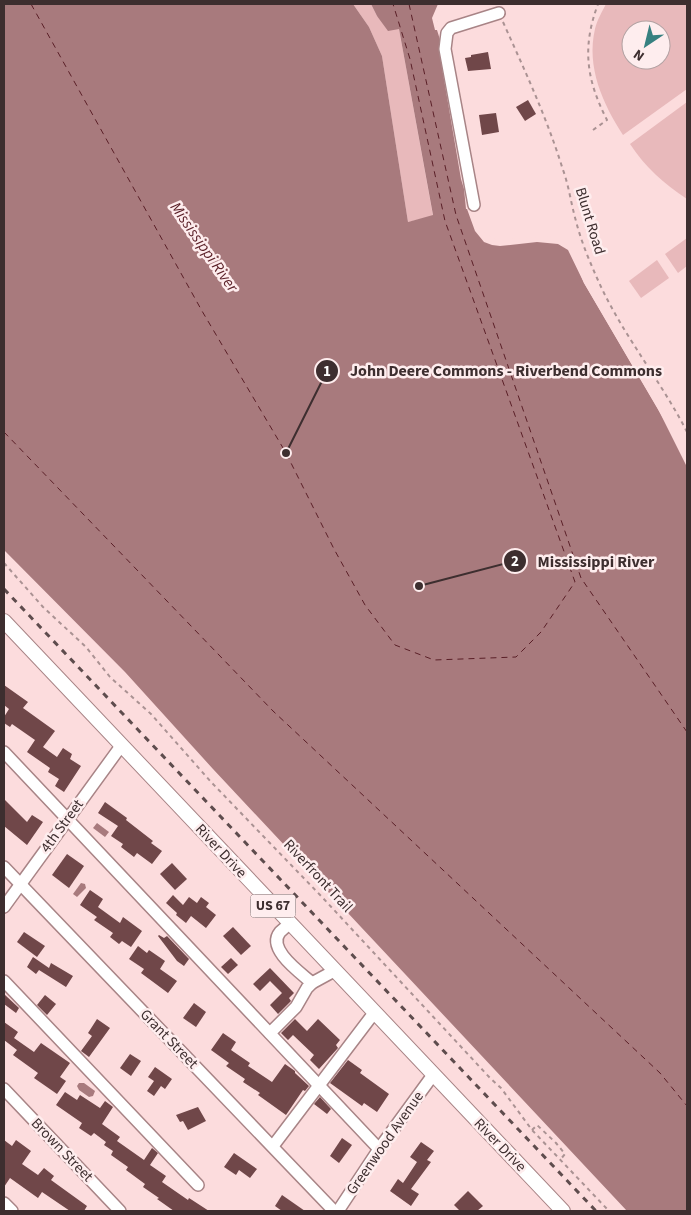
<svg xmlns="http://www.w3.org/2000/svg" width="691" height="1215" viewBox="0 0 691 1215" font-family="'Source Sans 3',sans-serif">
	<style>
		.green { fill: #e8b9bb; fill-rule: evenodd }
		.water { fill: #a87a7d }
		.pier { fill: #fcdcdd }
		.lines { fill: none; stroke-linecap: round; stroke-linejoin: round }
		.ferry { stroke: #5a1f27; stroke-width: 1; stroke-dasharray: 6 5; stroke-linecap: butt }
		.building { fill: #704749 }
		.minor-casing { stroke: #a88486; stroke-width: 14 }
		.major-casing { stroke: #a88486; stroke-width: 16 }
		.path { stroke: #aa9293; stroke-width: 2; stroke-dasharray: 4 4; stroke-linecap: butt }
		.minor { stroke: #fff; stroke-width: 11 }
		.major { stroke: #fff; stroke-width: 14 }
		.rail { stroke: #5e4c4d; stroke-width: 3; stroke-dasharray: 6 6; stroke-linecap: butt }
		.labels { text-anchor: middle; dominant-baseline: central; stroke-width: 5; stroke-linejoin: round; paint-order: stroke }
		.shield { fill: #feedee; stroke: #776768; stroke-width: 1 }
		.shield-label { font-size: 14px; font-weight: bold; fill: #3d2e2f }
		.street-label { font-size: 15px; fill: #3d2e2f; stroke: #feedee }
		.water-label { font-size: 16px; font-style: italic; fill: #5a1f27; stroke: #feedee }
		.leader { fill: none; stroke: #3d2e2f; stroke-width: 2 }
		.callout-dot { fill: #3d2e2f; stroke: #feedee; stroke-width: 2 }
		.mark-label { font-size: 15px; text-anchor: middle; font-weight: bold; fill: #fff }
		.callout-label { font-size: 16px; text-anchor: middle; font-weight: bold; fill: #3d2e2f; stroke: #feedee; stroke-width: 5; stroke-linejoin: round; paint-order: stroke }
	</style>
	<rect width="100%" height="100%" fill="#fcdcdd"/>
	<g class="green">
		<polygon points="353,4 371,4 377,16 399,29 433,216 408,222 382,56 369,27"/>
		<path d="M606 4H687V89L623 135C603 104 586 67 595 29 597 20 602 12 606 4ZM631 30H661V60H631Z"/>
		<path d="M687 102V199C664 184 645 167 630 144Z"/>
		<polygon points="687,238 687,266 678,273 665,254"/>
		<polygon points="657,260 669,278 641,298 629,281"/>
	</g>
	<g class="water">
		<polygon points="4,4 353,4 369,27 382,56 408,222 433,215 399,29 388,31 377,16 371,4 442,4 435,29 437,30 441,43 439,50 461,179 464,189 466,209 470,209 479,233 495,243 552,238 570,248 584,283 687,459 687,1211 627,1211 213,769 125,672 4,550"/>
		<polygon points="97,823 109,832 105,837 93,828"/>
		<polygon points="81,883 85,884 86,888 77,897 73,894"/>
		<polygon points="79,1083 84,1083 95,1091 93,1096 89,1097 79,1090 77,1086"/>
	</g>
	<g class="pier">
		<polygon points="438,4 445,4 437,23 438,28 437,30 435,30 432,18"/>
		<polygon points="472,208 481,231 496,240 552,236 572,247 586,282 666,411 687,454 687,467 658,409 584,283 568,250 558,244 537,242 500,246 492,245 484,242 475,231 467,209"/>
	</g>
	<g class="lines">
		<g class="ferry">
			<polyline points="31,4 202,311 286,453 334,549 365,605 395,645 434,660 516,657 541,632 575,582 445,221 410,59 393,4"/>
			<polyline points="409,4 456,215 581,578 687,732"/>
			<polyline points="4,432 273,711 660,1073 687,1106"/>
		</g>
	</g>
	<g class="building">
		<polygon points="488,52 491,69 468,71 465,58 471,57 471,55"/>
		<polygon points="528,100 536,114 525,121 516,107"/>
		<polygon points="496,113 499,132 482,135 479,115"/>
		<polygon points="4,685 28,702 23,708 55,731 43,747 57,757 63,748 72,754 70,759 81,766 64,792 55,786 59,779 48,772 50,768 27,752 35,740 12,724 10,727 4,723 4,717 9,709 4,705"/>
		<polygon points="4,799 27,822 32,815 43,822 27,845 4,826"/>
		<polygon points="105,802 127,818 126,820 153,841 151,843 162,851 152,864 137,853 134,857 121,847 123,844 111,836 118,826 98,813"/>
		<polygon points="67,854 84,866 69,888 52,875"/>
		<polygon points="172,863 187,879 175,890 160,874"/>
		<polygon points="90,890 103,899 98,907 120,923 123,917 142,931 131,947 122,941 119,944 110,937 113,933 94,920 97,917 80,905"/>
		<polygon points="173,895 183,905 189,897 197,903 201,897 209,903 206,907 216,915 206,928 191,916 186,923 176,915 177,913 166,903"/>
		<polygon points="233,927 251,946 241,955 223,936"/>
		<polygon points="24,932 45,946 37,957 17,942"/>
		<polygon points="159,935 164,938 167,936 189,959 184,966 177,961 158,936"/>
		<polygon points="138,946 147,953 149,950 165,961 160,969 177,981 168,993 141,973 144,969 129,959"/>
		<polygon points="33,957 49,968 51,963 73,976 66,987 39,970 36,974 27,967"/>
		<polygon points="231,958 238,965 228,974 221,967"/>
		<polygon points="270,968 294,993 289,998 291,1001 278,1014 270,1005 282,993 270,981 260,991 253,984"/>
		<polygon points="4,994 19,1008 16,1013 4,1004"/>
		<polygon points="45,995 56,1004 47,1015 37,1005"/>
		<polygon points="194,1003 206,1012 196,1027 183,1018"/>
		<polygon points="97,1019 110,1028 89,1057 81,1051 92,1036 88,1033"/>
		<polygon points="295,1019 307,1031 318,1019 340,1040 336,1045 338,1048 319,1069 310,1060 314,1055 293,1035 288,1040 281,1033"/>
		<polygon points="4,1022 18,1032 14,1038 34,1052 41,1043 70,1063 60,1077 66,1081 57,1094 34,1078 38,1073 13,1055 17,1050 4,1040"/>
		<polygon points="223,1033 236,1042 231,1050 250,1063 248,1066 272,1082 285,1064 295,1071 295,1073 309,1086 305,1091 303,1090 286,1115 258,1095 260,1093 243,1082 245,1079 226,1066 229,1063 211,1050"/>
		<polygon points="130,1054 141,1061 131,1076 120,1068"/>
		<polygon points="348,1060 362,1070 360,1073 389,1094 377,1112 364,1103 362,1106 330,1083"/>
		<polygon points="155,1067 172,1079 165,1089 161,1086 154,1096 147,1091 154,1081 148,1077"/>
		<polygon points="65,1092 77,1100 80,1095 100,1108 105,1101 113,1107 102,1124 120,1137 117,1141 144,1160 152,1148 158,1153 150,1165 166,1176 162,1182 188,1200 189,1198 209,1211 174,1211 157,1199 159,1198 143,1187 145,1184 126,1170 128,1167 111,1155 113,1151 104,1145 106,1142 94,1133 91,1136 79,1128 82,1123 56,1105"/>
		<polygon points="320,1097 331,1109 327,1114 314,1104"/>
		<polygon points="198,1107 206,1121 188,1130 183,1121 180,1122 176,1115"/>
		<polygon points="342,1138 352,1145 339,1163 330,1156"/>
		<polygon points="4,1140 12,1146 16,1140 31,1151 22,1164 38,1175 44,1168 54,1176 51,1180 87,1206 84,1211 70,1211 42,1192 38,1198 10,1178 4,1187"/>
		<polygon points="421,1142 434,1151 427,1160 431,1162 411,1189 419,1194 411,1206 390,1191 398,1179 403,1183 417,1162 410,1157"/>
		<polygon points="234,1153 257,1169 250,1178 239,1170 236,1175 224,1167"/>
		<polygon points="468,1191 483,1206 477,1211 460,1211 454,1205"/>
		<polygon points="282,1195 305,1211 282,1211 275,1206"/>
	</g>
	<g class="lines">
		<g class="minor-casing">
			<g id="minor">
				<polyline points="474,205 445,49 447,33 451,28 499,13"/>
				<polyline points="4,752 379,1149"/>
				<polyline points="4,867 334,1211"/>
				<polyline points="4,907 121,746"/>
				<path d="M290 924C287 926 283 929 280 932 266 949 301 973 312 983"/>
				<polyline points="4,981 198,1185"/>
				<polyline points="270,1033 296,1007 307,988 312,983 334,971"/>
				<polyline points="4,1089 120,1211"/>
				<polyline points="273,1146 374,1013"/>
				<polyline points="4,1203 12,1211"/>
				<polyline points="338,1211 379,1149 433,1075"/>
			</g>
		</g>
		<g class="major-casing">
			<polyline id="major" points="4,621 563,1211"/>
		</g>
		<g class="path">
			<path d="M503 22C525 71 547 118 563 170 569 186 571 204 576 221 581 241 589 260 597 278 621 333 660 379 687 432"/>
			<path d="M593 130 607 120C586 79 582 47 598 4"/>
			<polyline points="4,563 43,607 86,647 110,677 151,714 212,783 322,897 490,1078 501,1088 532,1130 609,1211"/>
			<polyline points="532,1130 537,1125 556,1143 565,1154 560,1160"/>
		</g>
		<use href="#minor" class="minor"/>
		<use href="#major" class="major"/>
		<polyline class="rail" points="4,589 596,1211"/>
	</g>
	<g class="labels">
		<rect class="shield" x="250.5" y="894.5" width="45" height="23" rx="4"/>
		<g class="shield-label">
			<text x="273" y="906">US 67</text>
		</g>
		<g class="street-label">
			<text transform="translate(590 221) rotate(73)">Blunt Road</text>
			<text transform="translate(62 826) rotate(-54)">4th Street</text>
			<text transform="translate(221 851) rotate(47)">River Drive</text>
			<text transform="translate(318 876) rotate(47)">Riverfront Trail</text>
			<text transform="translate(169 1039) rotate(46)">Grant Street</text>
			<text transform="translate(385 1143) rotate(-55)">Greenwood Avenue</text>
			<text transform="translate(500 1145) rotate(46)">River Drive</text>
			<text transform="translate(62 1150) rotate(46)">Brown Street</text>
		</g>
		<g class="water-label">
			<text transform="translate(204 247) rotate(55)">Mississippi River</text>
		</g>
	</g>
	<path class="leader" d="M286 453L327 371M419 586L515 561"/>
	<g class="callout-dot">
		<circle cx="286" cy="453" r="5"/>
		<circle cx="419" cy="586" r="5"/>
		<circle cx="327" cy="371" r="12"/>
		<circle cx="515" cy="561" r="12"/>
	</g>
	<g class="mark-label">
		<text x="327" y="376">1</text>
		<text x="515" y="566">2</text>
	</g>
	<g class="callout-label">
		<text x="506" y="376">John Deere Commons - Riverbend Commons</text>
		<text x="596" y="567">Mississippi River</text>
	</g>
	<rect width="691" height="1215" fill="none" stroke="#3d2e2f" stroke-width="10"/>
	<g transform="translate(646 45) rotate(215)"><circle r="24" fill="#feedee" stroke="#b1a1a2"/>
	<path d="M0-4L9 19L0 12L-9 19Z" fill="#378080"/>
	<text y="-8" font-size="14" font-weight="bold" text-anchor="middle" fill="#3d2e2f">N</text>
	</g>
</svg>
